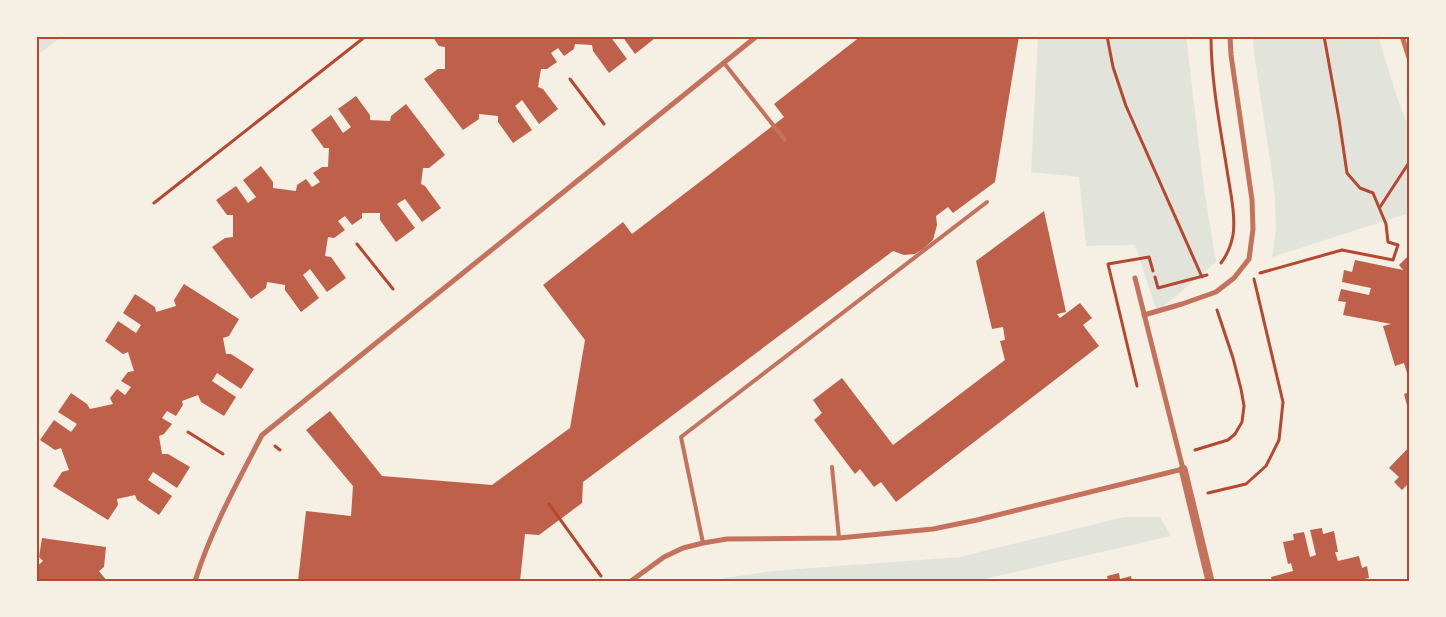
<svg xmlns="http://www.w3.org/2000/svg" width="1446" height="617" viewBox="0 0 1446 617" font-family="Ubuntu,sans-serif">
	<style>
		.green { fill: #e2e4dc }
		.building { fill: #bf614a }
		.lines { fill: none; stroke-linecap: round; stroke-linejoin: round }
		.path { stroke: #b5482f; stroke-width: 3 }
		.service { stroke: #c5725c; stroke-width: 4 }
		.minor { stroke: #c5725c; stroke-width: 5 }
		.tertiary { stroke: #c5725c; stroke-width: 9 }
		.neatline { fill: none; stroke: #b5482f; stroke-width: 2 }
	</style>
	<rect width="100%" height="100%" fill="#f6efe4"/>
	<g class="green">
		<polygon points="36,36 63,36 36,56"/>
		<polygon points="1038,36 1186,36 1204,188 1216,262 1157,312 1135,245 1086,246 1079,177 1031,172"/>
		<polygon points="1253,36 1378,36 1396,94 1410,132 1410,213 1272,257 1276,230 1275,198 1271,167 1254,53"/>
		<polygon points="1124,517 1160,517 1171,536 976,581 705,581 772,571 960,557"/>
	</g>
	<g class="building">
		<polygon points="432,36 610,36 627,59 609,73 593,51 592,45 575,44 574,49 564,56 558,48 551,53 557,62 547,69 541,69 538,87 543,89 558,109 539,124 522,100 515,106 532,130 513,143 498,122 498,116 479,114 479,119 463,130 424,79 438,69 445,69 445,47 439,46"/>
		<polygon points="622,36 652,36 654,39 635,54"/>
		<polygon points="861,36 1019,36 995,182 953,213 948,207 936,216 937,225 933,240 923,249 915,254 904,255 893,251 583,482 582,503 539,535 525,534 520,581 298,581 306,511 351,516 353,486 306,430 330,411 382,476 492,485 570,428 585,340 543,285 623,222 632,234 784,117 774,104"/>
		<polygon points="356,96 370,115 370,120 390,121 391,116 406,104 445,155 429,168 423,168 421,184 425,186 441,208 422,222 405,199 397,204 415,228 396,242 380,220 380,213 362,213 362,218 352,225 345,216 338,221 345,230 334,238 328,237 325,256 331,257 346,278 327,292 310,269 303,275 319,298 301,312 285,290 285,285 267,282 266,288 251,299 212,247 225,238 233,237 233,215 227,215 216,200 236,186 248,203 256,197 243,180 261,166 273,182 273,188 296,191 297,185 306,179 312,187 320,182 313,173 322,167 328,167 329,148 324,148 311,130 331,115 343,133 351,127 338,109"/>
		<polygon points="1044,211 1066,312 1057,314 1060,318 1080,303 1092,318 1083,325 1099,346 896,502 881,482 874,487 860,469 855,474 814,420 822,413 813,400 842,378 893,445 1005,360 1000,341 1005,340 1003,327 992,329 976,261"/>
		<polygon points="1410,254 1410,375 1408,376 1404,363 1395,366 1383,326 1391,324 1343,315 1346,302 1338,301 1341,289 1369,295 1371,288 1342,282 1344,270 1352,272 1355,260 1403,270 1399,265"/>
		<polygon points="184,284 239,319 229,336 223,338 226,354 231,354 254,369 241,389 217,373 212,381 236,397 224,416 201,402 198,395 182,401 183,405 176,416 167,411 162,418 172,424 164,434 159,436 162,454 168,454 190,467 177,488 153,472 148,480 172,496 159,515 137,500 135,495 117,499 118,505 108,520 53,486 62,472 69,470 61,448 55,450 40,440 54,420 71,432 77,424 58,412 71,393 87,404 90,409 113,404 110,398 117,389 125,395 131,387 121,381 128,372 134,371 128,352 123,354 105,341 118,321 136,333 141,325 123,313 135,294 155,307 156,312 176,306 174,300"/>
		<polygon points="1410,392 1410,413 1409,413 1404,394"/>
		<polygon points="1410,446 1410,482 1402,490 1394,482 1399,477 1389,468"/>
		<polygon points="1322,528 1323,534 1334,531 1338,552 1335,552 1338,561 1359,556 1362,568 1367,566 1369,578 1355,581 1272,581 1271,577 1293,571 1291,563 1288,564 1283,542 1294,540 1293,534 1304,532 1310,557 1316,555 1310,530"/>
		<polygon points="42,538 106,547 104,567 99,571 107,581 36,581 36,567 43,561 39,557"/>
		<polygon points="1119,573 1120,579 1131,576 1132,581 1108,581 1107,576"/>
	</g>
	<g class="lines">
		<g class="path">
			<polyline points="1107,36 1113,67 1126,106 1202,277"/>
			<path d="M1211 36C1211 81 1220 126 1227 170 1230 190 1236 216 1233 235 1231 246 1227 255 1221 263"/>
			<polyline points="570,79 604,124"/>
			<polyline points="154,203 366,36"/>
			<polyline points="1380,207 1410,161"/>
			<polyline points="357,244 393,289"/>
			<polyline points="1260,273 1342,250 1393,260 1398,245 1388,242 1386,224 1373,193 1360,188 1347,173 1339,119 1324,36"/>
			<polyline points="1155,277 1158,288 1207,275"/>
			<polyline points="1137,386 1108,264 1149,257 1153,271"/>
			<polyline points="188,432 223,454"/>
			<polyline points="275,446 280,450"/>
			<polyline points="1195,450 1228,440 1235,434 1242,422 1244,406 1241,389 1233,358 1217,310"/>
			<polyline points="1208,493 1246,484 1266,466 1279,440 1283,402 1254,279"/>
			<polyline points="549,504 601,576"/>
		</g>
		<g class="service">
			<polyline points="724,63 785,140"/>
			<polyline points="832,467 839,538"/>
			<polyline points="703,543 681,437 987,202"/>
		</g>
		<g class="minor">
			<polyline points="1402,36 1410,61"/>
			<polyline points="1144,315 1182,304 1216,292 1234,278 1249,259 1253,229 1252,200 1231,55 1230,36"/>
			<path d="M195 581C211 530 237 483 262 435L757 36"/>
			<polyline points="631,581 664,557 683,548 703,543 727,539 839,538 933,529 977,520 1183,469 1135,278"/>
		</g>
		<polyline class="tertiary" points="1183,469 1210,581"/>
	</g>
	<rect width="1446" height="617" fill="none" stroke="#f6efe4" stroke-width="75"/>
	<rect x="38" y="38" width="1370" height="542" class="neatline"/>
</svg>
